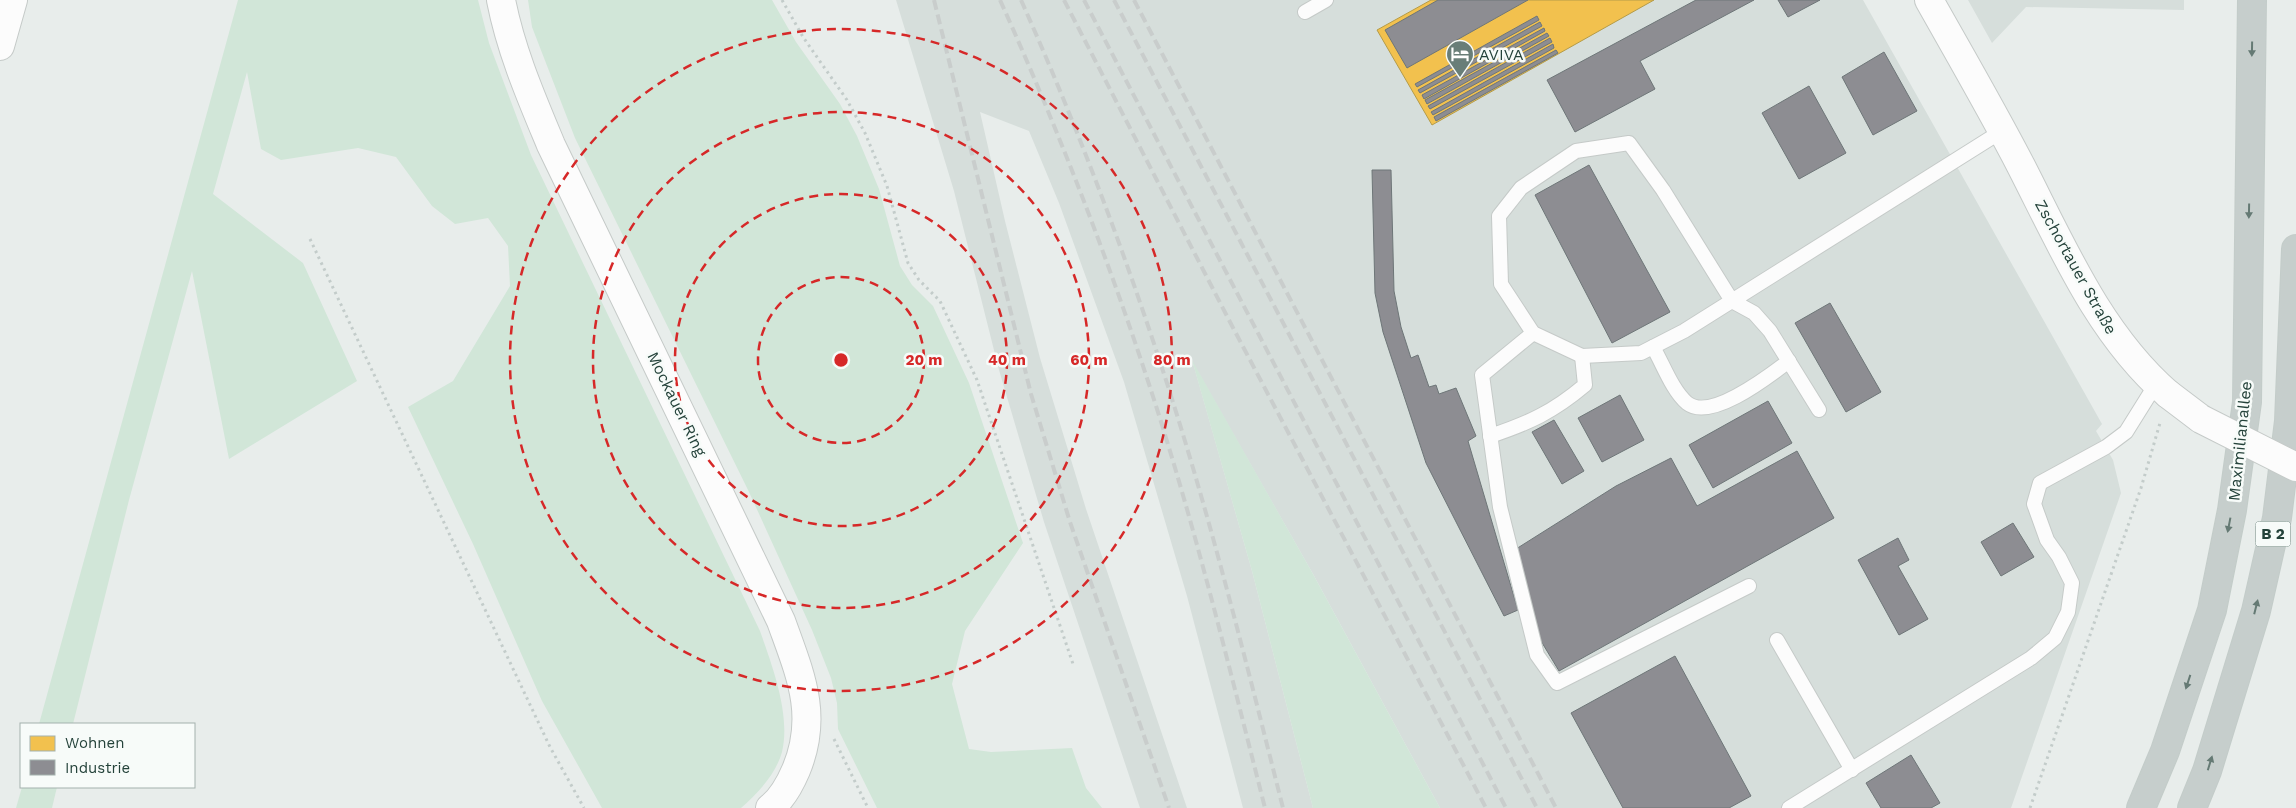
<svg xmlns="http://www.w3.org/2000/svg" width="2296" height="808" viewBox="0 0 2296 808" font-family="'Work Sans',sans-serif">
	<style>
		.built { fill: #d6dedb }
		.green { fill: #d1e6d8 }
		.homes { fill: #f2c14e; stroke: #b49b48 }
		.industry { fill: #8d8d92; stroke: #6e7678 }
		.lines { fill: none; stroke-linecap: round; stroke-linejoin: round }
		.service-casing { stroke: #c5cac8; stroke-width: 16 }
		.minor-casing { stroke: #c5cac8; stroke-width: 30 }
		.tertiary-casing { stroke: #c5cac8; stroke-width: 30 }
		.trunk-casing { stroke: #c3ccc9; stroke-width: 30 }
		.path { stroke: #c3ccca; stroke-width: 3; stroke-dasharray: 2.5 4; stroke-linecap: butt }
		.service { stroke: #fcfcfc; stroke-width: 14 }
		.minor { stroke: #fcfcfc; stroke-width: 28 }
		.tertiary { stroke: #fcfcfc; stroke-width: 28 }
		.trunk { stroke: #c6cecc; stroke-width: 28 }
		.rail { stroke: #c9cdcc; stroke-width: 4; stroke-dasharray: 10 5; stroke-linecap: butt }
		.minor-bridge-casing { stroke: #c5cac8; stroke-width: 30; stroke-linecap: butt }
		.minor-bridge { stroke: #fcfcfc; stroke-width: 28 }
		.oneway { fill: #657a74 }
		.ring { fill: none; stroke: #d62828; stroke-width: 2.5; stroke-dasharray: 9 6 }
		.labels { text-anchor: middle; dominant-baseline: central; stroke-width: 5; stroke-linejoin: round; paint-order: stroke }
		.shield { fill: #f7fbf9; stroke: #637a73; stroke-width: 1 }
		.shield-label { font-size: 15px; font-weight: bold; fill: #24423a }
		.poi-label { font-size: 16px; fill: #24423a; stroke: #f7fbf9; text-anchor: start }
		.street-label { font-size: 16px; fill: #24423a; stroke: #f7fbf9 }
		.centre { fill: #d62828; stroke: #f7fbf9; stroke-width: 2.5 }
		.ring-label { font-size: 15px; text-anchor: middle; font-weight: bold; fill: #d62828; stroke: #f7fbf9; stroke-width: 5; stroke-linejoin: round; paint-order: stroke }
	</style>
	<rect width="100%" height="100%" fill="#e8edeb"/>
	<g class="built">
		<polygon points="896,0 1863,0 2102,424 2096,431 2113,460 2121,493 2011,808 1440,808 1313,574 1193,363 1252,571 1313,808 1243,808 1187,596 1124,382 1059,203 1029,131 980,112 1005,221 1040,358 1086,509 1187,808 1140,808 1044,522 999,370 954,191"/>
		<polygon points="1968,0 2184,0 2184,10 2026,7 1992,43"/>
	</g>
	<g class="green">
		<path d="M238 0H478L489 43 531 155 760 631C772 665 791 715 782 752 776 774 758 793 741 808H602L542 701 473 544 408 407 453 381 510 286 508 246 488 218 455 224 432 206 396 157 358 148 281 160 261 149 247 72 213 194 303 263 357 381 229 459 192 271 129 500 73 724H39Z"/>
		<polygon points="528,0 772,0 796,42 840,104 857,136 879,189 900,266 912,285 933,306 969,383 1023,543 965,631 952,684 969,749 991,752 1072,748 1086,788 1102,808 877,808 838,729 837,703 831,678 812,630 749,492 575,138 532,27"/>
		<polygon points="1192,360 1313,574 1440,808 1313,808 1252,571"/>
		<polygon points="22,787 57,787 52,808 16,808"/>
	</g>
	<polygon class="homes" points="1431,0 1654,0 1432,125 1377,30"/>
	<g class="industry">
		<polygon points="1438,0 1528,0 1407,68 1385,30"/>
		<polygon points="1696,0 1754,0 1640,61 1655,89 1575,132 1547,80"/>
		<polygon points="1778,0 1820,0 1788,17"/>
		<polygon points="1537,16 1539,20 1417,87 1415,84"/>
		<polygon points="1540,22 1542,26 1420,93 1418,90"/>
		<polygon points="1544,28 1545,31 1424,99 1422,95"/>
		<polygon points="1547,33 1549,36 1427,104 1425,100"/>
		<polygon points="1550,38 1552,42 1430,109 1428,106"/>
		<polygon points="1553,44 1554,48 1433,115 1431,112"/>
		<polygon points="1556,50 1558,53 1436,121 1434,117"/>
		<polygon points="1884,52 1917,111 1873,135 1842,77"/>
		<polygon points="1809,86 1846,153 1799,179 1762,113"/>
		<polygon points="1589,165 1670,312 1612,343 1535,195"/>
		<polygon points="1372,170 1391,170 1394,291 1401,327 1411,358 1418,355 1429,387 1436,385 1439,394 1456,388 1476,436 1468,441 1518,610 1504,616 1426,463 1383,332 1375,293"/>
		<polygon points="1830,303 1881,392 1846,412 1795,323"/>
		<polygon points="1620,395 1644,440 1602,462 1578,418"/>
		<polygon points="1768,401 1792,443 1713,488 1689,445"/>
		<polygon points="1554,420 1584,471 1562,484 1532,432"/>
		<polygon points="1797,451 1834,518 1559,671 1541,641 1516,549 1616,486 1671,458 1697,506"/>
		<polygon points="2013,523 2034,557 2001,576 1981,542"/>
		<polygon points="1898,538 1909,560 1898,566 1928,619 1899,635 1858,560"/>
		<polygon points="1675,656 1751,796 1729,808 1623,808 1571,713"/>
		<polygon points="1911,755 1940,803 1931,808 1881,808 1866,783"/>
	</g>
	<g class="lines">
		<g class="service-casing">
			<g id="service">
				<polyline points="1305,12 1326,0"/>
				<polyline points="1533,333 1482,375 1500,507 1537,655 1557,683 1749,586"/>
				<path d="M1653 347C1663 364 1672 390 1687 403 1711 422 1769 376 1789 361"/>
				<polyline points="1819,410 1770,331 1754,313 1732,301 1663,190 1629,143 1576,151 1521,188 1499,216 1501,284 1533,333 1582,356 1641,353 1684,331 2002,131"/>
				<path d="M1490 436C1529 423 1553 412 1585 385L1582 356"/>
				<polyline points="1777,640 1852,770"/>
				<polyline points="1789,808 2031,658 2055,638 2068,612 2072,583 2059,557 2047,540 2034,504 2040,483 2106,447 2126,432 2156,384"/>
			</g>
		</g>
		<g class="minor-casing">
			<g id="minor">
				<path d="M501 0C511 51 531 97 551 145L781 621C800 674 819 715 796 770 790 784 782 799 770 808"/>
				<polyline points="0,46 13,0"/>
				<polyline points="2168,394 2201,419"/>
			</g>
		</g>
		<g class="tertiary-casing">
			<path id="tertiary" d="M1929 0C1960 55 1992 110 2021 166 2062 246 2099 334 2168 394"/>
		</g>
		<g class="trunk-casing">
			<g id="trunk">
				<polyline points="2141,808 2165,751 2212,610 2232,510 2247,402 2252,0"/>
				<polyline points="2192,808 2207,771 2256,611 2277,518 2289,421 2296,249"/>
			</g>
		</g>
		<g class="path">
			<polyline points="782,0 803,37 847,100 865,133 887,186 908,263 919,280 940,301 977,380 1074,667"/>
			<polyline points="310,239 550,747 584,808"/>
			<polyline points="834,739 868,808"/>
			<polyline points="2030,808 2141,488 2160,423"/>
		</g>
		<use href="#service" class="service"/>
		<use href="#minor" class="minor"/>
		<use href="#tertiary" class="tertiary"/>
		<use href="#trunk" class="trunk"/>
		<g class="rail">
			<polyline points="934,0 1031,394 1070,522 1169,808"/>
			<path d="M1000 0C1055 122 1104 248 1146 375 1193 517 1228 663 1265 808"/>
			<path d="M1021 0C1075 121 1122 245 1163 371 1210 515 1246 662 1283 808"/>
			<polyline points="1064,0 1230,322 1486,808"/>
			<polyline points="1084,0 1506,808"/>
			<polyline points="1114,0 1537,808"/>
			<polyline points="1134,0 1556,808"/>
		</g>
		<g class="minor-bridge-casing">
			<polyline id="minor-bridge" points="2201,419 2296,467"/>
		</g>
		<use href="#minor-bridge" class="minor-bridge"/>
	</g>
	<defs><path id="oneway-solid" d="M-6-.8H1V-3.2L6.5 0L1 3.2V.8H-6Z" transform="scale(1.25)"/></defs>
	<g class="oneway">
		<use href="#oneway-solid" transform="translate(2252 49) rotate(91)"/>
		<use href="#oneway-solid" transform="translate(2249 211) rotate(91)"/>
		<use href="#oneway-solid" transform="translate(2229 525) rotate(101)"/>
		<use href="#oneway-solid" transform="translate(2256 607) rotate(-76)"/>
		<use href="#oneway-solid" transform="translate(2188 682) rotate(108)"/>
		<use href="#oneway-solid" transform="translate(2210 763) rotate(-73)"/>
	</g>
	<g class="ring">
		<circle cx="841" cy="360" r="83"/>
		<circle cx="841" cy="360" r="166"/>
		<circle cx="841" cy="360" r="248"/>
		<circle cx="841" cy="360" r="331"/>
	</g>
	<defs>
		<g id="hotel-pin" transform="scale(1.4375)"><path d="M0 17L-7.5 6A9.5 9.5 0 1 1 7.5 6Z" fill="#697e78" stroke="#f7fbf9"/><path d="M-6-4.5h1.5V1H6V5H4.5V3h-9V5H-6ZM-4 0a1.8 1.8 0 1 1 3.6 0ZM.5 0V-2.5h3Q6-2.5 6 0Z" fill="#fff"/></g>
	</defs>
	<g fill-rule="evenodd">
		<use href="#hotel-pin" x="1460" y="54"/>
	</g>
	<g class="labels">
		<rect class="shield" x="2255.5" y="521.5" width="35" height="25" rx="4"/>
		<g class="shield-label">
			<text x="2273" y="534">B 2</text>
		</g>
		<g class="poi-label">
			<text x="1479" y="54">AVIVA</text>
		</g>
		<g class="street-label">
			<text transform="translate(2076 267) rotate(61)">Zschortauer Straße</text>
			<text transform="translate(677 404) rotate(64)">Mockauer Ring</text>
			<text transform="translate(2240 441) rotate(-84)">Maximilianallee</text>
		</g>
	</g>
	<circle cx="841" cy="360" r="8" class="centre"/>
	<g class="ring-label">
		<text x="924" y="365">20 m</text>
		<text x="1007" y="365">40 m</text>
		<text x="1089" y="365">60 m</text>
		<text x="1172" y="365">80 m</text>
	</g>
	<rect x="20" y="723" width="175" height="65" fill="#f7fbf9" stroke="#a3b1ad"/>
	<rect x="30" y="736" width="25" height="15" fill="#f2c14e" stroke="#a3b1ad"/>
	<text x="65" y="748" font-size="15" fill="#24423a">Wohnen</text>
	<rect x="30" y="760" width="25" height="15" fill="#8d8d92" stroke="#a3b1ad"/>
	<text x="65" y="773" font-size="15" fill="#24423a">Industrie</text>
</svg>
